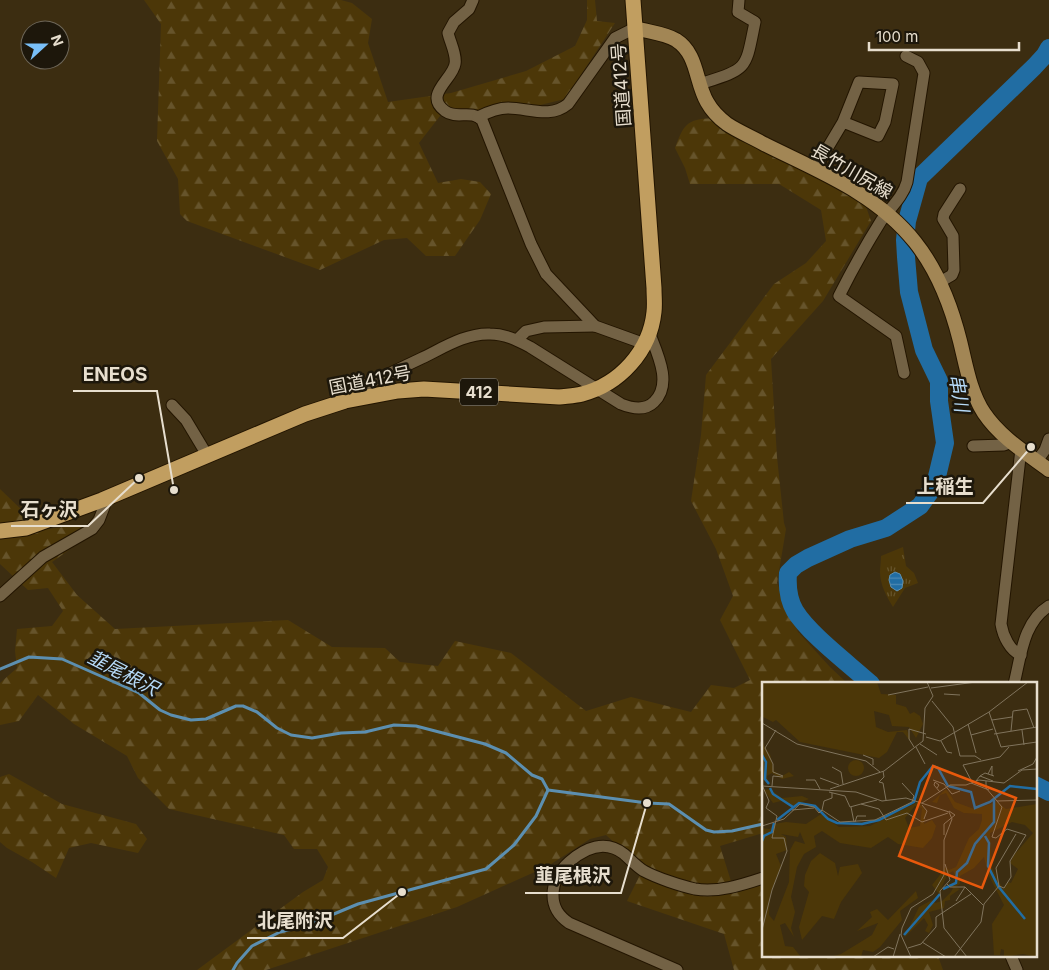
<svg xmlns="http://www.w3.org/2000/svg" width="1049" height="970" viewBox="0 0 1049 970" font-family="Inter,'Noto Sans JP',sans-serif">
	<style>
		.grass { fill: url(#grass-tufts) }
		.forest { fill: url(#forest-firs) }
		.water { fill: url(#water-rules); stroke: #5c8fb0 }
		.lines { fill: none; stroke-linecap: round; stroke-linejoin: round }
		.stream { stroke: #5c8fb0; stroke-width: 3 }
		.river { stroke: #216da3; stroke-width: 18 }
		.minor-casing { stroke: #231500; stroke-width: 13 }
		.major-casing { stroke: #231500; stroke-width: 16 }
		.highway-casing { stroke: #231500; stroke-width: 17 }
		.minor { stroke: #736245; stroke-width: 11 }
		.major { stroke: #a28655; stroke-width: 14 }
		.highway { stroke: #c19e60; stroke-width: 15 }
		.labels { text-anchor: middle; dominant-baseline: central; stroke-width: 5; stroke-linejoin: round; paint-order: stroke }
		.shield { fill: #1d170b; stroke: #aaa294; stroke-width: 1 }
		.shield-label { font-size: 16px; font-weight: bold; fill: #e7dece }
		.street-label { font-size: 18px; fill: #e7dece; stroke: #1d170b }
		.water-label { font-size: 19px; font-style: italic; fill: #b6daf8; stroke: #1d170b }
		.inset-river { fill: none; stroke: #216da3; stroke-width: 2.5 }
		.inset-road { fill: none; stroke: #80745d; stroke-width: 1 }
		.view { fill: #e8590c; fill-opacity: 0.15; stroke: #e8590c; stroke-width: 2.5 }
		.inset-edge { fill: none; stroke: #e7dece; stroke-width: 2.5 }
		.leader { fill: none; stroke: #e7dece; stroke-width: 2 }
		.callout-dot { fill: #e7dece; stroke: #1d170b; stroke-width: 2 }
		.callout-label { font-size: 19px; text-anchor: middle; font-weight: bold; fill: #e7dece; stroke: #1d170b; stroke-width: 5; stroke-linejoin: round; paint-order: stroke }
	</style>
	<defs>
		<pattern id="grass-tufts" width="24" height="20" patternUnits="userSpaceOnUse" patternTransform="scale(1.25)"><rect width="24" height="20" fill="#4c3708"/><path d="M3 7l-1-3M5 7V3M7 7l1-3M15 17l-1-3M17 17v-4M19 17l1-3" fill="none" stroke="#66542b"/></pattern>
		<pattern id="forest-firs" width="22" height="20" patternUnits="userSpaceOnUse" patternTransform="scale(1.25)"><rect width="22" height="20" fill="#4c3708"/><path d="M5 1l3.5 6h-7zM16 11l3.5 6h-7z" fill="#66542b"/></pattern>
		<pattern id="water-rules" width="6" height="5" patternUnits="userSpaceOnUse" patternTransform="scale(1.25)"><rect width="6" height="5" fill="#216da3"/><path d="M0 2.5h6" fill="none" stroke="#4c88b2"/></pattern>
	</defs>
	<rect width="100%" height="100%" fill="#3c2d11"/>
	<path class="grass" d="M903 547 906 566 914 573 918 583 905 588 893 607C887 597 880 585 880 572 880 567 881 562 881 556Z"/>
	<g class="forest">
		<polygon points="144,0 341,0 352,3 372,19 368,43 388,102 451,93 526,71 575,46 587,20 587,0 595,0 597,21 615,23 565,99 495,116 474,112 440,116 419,143 438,183 461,179 480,182 491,194 480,220 455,256 426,256 407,238 384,240 320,270 187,221 180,214 178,179 157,141 161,24"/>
		<path d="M718 118 864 201 871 221 823 301 771 359 777 457 784 523 786 529 777 583 798 632 830 667 848 684H763V833L720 846 734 891 763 883V956H938L943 970H734L724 934 627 901 643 869 606 835 590 839 548 866 457 907 266 970H197L303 892 323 880 328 867 317 849H294L284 835 169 809 138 778 127 756 74 724 38 695 19 721 0 725V683L17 668 15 651 17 629 52 626 63 611 48 588 28 590 0 564V489L24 512 40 530 79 525 90 535 52 562 77 595 115 629 288 620 332 647 385 648 400 662 438 666 455 641 511 653 586 711 631 697 691 712 711 685 734 688 750 680 720 620 733 596 716 549 691 501 701 435 706 375 774 284 806 263 826 241 821 210 779 184H690L685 168 675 148C685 121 688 119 718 118Z"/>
		<polygon points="9,774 62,804 136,824 147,839 138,853 91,843 69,848 56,878 32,862 7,848 0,842 0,777"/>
	</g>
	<polygon class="water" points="895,572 900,574 903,581 902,588 897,591 891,587 889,580 890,575"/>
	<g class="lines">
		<g class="stream">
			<polyline points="0,669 29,657 62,659 139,693 160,710 171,715 191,720 206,719 236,706 243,706 257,712 277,728 291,735 312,738 341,733 365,732 394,725 416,726 485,744 506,753 532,775 542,779 548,790"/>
			<polyline points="548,790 647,803 669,804 706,830 714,832 732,831 763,824"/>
			<polyline points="233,970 237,963 252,946 280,932 305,926 358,904 486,869 514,845 536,816 548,790"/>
		</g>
		<g class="river">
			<path d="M871 684C849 664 809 634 795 611 788 599 787 586 788 573L796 565 808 558 850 539 886 528 920 506 935 485 945 443 939 401V381L924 350 909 292 906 257 905 240 907 221 919 178 1034 67 1045 55 1049 48"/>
			<polyline points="1035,785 1049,792"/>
		</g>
		<g class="minor-casing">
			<g id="minor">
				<path d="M473 0 469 9 454 22 448 33C450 42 457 55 455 64 453 79 423 95 445 111 457 120 471 109 482 120L531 244 546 274 595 326 645 344"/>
				<path d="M700 84C749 68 745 71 755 22L738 12 739 0"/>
				<path d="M478 117C488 112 497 108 508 108 529 108 550 119 568 104L615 38 635 28"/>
				<polyline points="815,169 843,122 859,82 893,84 885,122 878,136 843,122"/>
				<polyline points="940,282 952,275 954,270 953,236 943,219 944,214 960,189"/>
				<polyline points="517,340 526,331 544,327 595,326"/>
				<path d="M904 373 896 336 839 296C852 270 866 245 881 221 890 208 903 197 907 182L924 73 918 62 906 56"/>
				<path d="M351 399 359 388C380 378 401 368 422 358 443 348 466 333 490 334 505 334 517 340 530 347L621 404C631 408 645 411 654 402 673 384 657 353 649 332"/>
				<polyline points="172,405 186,420 207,455"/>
				<polyline points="973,446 1004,445 1011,442"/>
				<path d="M1021 449 1001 624C1003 636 1010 651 1021 655"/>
				<polyline points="1037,461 1045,450 1049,439"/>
				<polyline points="0,596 43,557 92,529 99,520 104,507 102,500"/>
				<path d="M1014 684C1021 656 1023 622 1049 606"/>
				<polyline points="1011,956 1017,970"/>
				<path d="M677 970 569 923C559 916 553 908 553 895 553 881 559 871 569 862 585 848 605 839 624 854 631 860 636 866 644 871 657 878 681 886 695 889 717 893 742 885 763 878"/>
			</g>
		</g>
		<g class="major-casing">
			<path id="major" d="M635 28C648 32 664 33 676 40 698 54 695 81 707 102 712 111 719 118 727 124 739 132 752 137 764 144 818 171 876 193 915 242 938 271 951 305 960 341 966 365 970 392 984 413 1000 437 1026 453 1049 470"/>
		</g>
		<g class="highway-casing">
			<path id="highway" d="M0 531 26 528 102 500 305 414 345 401 398 391 424 389 559 397C566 396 575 396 582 394 620 384 650 351 654 312 655 304 654 296 654 288L633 0"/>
		</g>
		<use href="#minor" class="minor"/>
		<use href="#major" class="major"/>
		<use href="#highway" class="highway"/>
	</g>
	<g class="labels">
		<rect class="shield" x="460" y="378.5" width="38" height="27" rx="4"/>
		<g class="shield-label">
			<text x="479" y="392">412</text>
		</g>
		<g class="street-label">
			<text transform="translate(621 85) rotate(-94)">国道412号</text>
			<text transform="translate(852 171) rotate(30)">長竹川尻線</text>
			<text transform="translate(370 380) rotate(-11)">国道412号</text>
		</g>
		<g class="water-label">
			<text transform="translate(959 393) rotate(80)">串川</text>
			<text transform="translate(123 673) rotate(27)">韮尾根沢</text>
		</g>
	</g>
	<g transform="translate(762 682)">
		<rect width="275" height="275" fill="#3c2d11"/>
		<path d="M0 0H115L119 12 134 13V22L144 25 148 32 152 30 158 34 161 42 154 56 147 45 130 44 127 33 112 29 114 45 126 50 145 48 149 60 141 50H135L125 70 117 76 38 60 14 38 11 40 1 35ZM0 55 2 64 8 72 12 89 20 94 27 90 32 94 20 97 10 91 5 94 6 101 1 97ZM8 107 20 116 40 114 47 117 30 124 19 119 11 121 2 108ZM184 107 193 120 212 127 235 120 244 127 275 122V275L261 272 242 275V268L239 267 238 273H232L230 242 242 223 227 194 222 175 212 186 198 194V202L193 205 198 207 188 214V218L183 219 182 226 167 230 171 243 167 251 163 249 166 243 162 236 142 256 157 225 170 218 173 221 180 219 189 210 191 206 187 204 195 198 191 189 185 193 177 212 170 203 184 185 187 188 194 185 207 156 217 147 220 138V132L202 131 192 126 184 111 178 113 175 121 170 120ZM250 140 263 143 271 151 252 173 248 181 256 187 249 201 246 200 241 207 229 184 228 151ZM156 120 164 129 162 142 170 138 174 144 170 156 161 166 136 162 126 155 109 166 78 161 60 149 52 154 54 165 42 172 35 185 29 215 33 230 29 246 32 255 23 241 18 243 23 264 31 265 39 275H0V146L8 147 11 142 24 140 44 142 59 132 77 145 108 144ZM153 124 160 126 158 144 147 146 143 136ZM38 150 43 162 33 159 28 168 27 200 12 239 7 233 8 213 19 184 14 172 25 168 24 155 19 152 36 155ZM58 171 73 181 76 194 78 185 96 182 100 191 79 220 72 237 60 234 40 258 37 245 47 210 42 204 43 193 49 179ZM154 209 156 216 138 229 140 238 118 265 111 270 101 268 99 275H68L79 272 110 253 116 241 95 249 110 235 108 230 115 227 126 238Z" fill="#4c3708" fill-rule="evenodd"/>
		<path d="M86 86a8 8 0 1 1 16 0a8 8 0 1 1-16 0Z" fill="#4c3708"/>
		<path class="inset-river" d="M0 73 4 80 3 97 7 102M8 106 11 112 31 125M15 138 37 121 53 124 66 137 75 141 100 142 117 138 152 120 158 100 171 84 176 86 186 104 209 110 213 126 228 120 248 104 275 107M223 154 227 161 226 184 236 204 263 237M0 159 2 154 10 150 12 141M181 207 194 201 195 190 205 181 213 162 232 140V118M142 253 178 212"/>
		<path class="inset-road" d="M169 6 214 0M141 10 166 5M182 12 198 13M126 13 141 10M170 19 191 45 198 74H213L219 78M227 30 239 65 275 60M230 38 250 35M0 41 35 62 104 79 118 90M206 42 214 71M14 48 3 66 11 82V90L21 94M260 48 262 63M249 49 251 29 265 27 272 46M232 52 275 45M209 53 231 47M164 55 178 59 227 30 266 0M179 59 185 70 190 71M158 62 175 73M152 65 147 57V47L164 52M154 65 163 82M101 73 111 77V83M70 85 79 90 81 102M121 89 122 95 117 100 121 101 124 118M256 89 271 82 275 75M226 92 230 84V93M218 94 223 91 232 94M58 96 77 103M44 98H53L58 107M171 98 182 102 190 112 198 109M214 99 218 94 231 99M224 99V106L240 125 230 155 234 156 245 147 264 153 248 179 249 195 242 206 237 204M210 100 201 83 238 75 247 65M209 101 227 108M0 104 94 110 120 119 144 116 187 130 190 137 182 158V193L171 212 149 226 140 246 139 253 149 275M10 104 11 94 21 95M175 106 177 103 173 100 172 103 178 110M68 107 122 89 161 59 163 26 171 14 165 0M67 110 83 114 88 125 99 122M115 118 99 122 117 127 124 138 145 131 160 140 186 131M235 119 275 118M160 121 188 103H204L217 98 242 101 260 88 275 87M160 123 165 129 162 137M89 125 92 140M30 128 52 126M60 128 62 119 70 116V111M93 140 95 134H104M0 144 22 137 38 122 52 125 57 131 60 128 78 140 113 138 150 120 152 114 140 101M182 153V142L193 133 187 129M183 182 188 198 178 209 182 246 205 275M185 202 188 205H203M203 205 221 223M194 219 203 205M0 248 10 208 25 169 22 156H10L15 134 4 126 7 119 1 105M160 260 184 275M146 266 159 262 174 245V235L209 212M111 275 126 265 132 267M131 275 138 252M192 275 219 240 222 222 237 204 234 186 254 152"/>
		<path class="view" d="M171 84 254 116 220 206 137 174Z"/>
		<rect width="275" height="275" class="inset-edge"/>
	</g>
	<path class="leader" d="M174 490L157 391H73M1031 447L983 503H906M139 478L88 526H11M647 803L621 893H525M402 892L343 938H247"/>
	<g class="callout-dot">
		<circle cx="174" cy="490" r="5"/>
		<circle cx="1031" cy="447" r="5"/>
		<circle cx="139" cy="478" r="5"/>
		<circle cx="647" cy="803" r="5"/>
		<circle cx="402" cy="892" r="5"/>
	</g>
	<g class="callout-label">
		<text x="115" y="381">ENEOS</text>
		<text x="945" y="493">上稲生</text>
		<text x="49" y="516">石ヶ沢</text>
		<text x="573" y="882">韮尾根沢</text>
		<text x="295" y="927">北尾附沢</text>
	</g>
	<g transform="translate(45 45) rotate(69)"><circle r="24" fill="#1d170b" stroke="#6e6759"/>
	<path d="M0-4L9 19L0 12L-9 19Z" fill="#79bff8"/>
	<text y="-8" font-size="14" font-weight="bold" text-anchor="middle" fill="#e7dece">N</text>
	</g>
	<path d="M869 42v8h150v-8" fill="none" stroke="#e7dece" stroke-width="2.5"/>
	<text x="876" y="42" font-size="15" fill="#e7dece" stroke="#1d170b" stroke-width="4" paint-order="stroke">100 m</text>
</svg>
